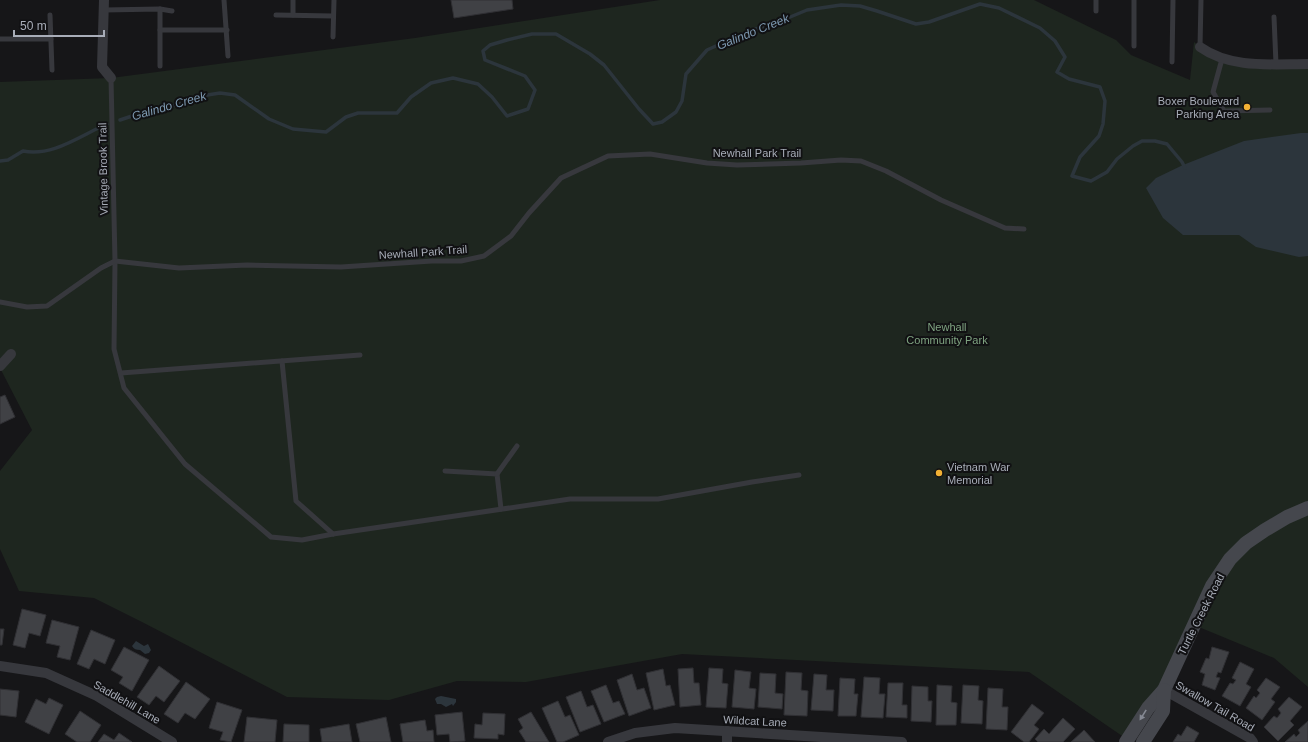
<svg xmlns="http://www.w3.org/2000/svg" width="1308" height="742" viewBox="0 0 1308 742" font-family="Arial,sans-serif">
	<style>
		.green { fill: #1e261f }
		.water { fill: #2c353c }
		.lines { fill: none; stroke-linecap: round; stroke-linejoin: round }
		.stream { stroke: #2c353c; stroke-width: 3.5 }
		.building { fill: #404145; stroke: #303034 }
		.lane { stroke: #37383d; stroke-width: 5 }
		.street { stroke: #37383d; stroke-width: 10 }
		.secondary { stroke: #45474d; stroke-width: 14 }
		.oneway { fill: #858993 }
		.poi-dot { fill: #f2b134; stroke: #111113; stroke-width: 1.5 }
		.labels { text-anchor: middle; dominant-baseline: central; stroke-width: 4; stroke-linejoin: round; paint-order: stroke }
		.poi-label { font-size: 11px; fill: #a8adb8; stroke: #111113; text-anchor: end }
		.street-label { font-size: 11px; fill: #a8adb8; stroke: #111113 }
		.park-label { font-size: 11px; fill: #7fa381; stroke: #111113 }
		.water-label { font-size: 12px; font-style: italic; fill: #7f9bb3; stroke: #111113 }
	</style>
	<rect width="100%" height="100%" fill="#161618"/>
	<polygon class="green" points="660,0 1034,0 1116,40 1131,55 1190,80 1194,42 1210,54 1222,59 1308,64 1308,687 1274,658 1194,625 1128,740 1029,672 682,654 526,682 457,681 389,700 287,697 142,622 94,598 19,591 0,549 0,471 32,430 0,368 0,82 111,78 415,38"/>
	<g class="water">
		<polygon points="1301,133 1308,133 1308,256 1299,257 1256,247 1239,235 1183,235 1163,218 1146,188 1156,178 1183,165 1244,141"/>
		<path d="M136 641 144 646 148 644 151 650 149 653 145 654 140 650C136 650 134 649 132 646Z"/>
		<polygon points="441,696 456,699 456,702 453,706 452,704 446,707 441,704 437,704 435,699 437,697"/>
	</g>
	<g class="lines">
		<g class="stream">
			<polyline points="120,120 150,110 177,105 201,96 220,93 235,95 269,119 293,129 326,132 346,117 358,113 397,113 411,97 431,83 453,78 478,84 492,97 507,116 528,109 535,90 525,76 485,60 483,51 490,45 507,40 532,34 556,34 590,54 604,65 639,109 653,124 662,122 676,112 682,101 686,74 707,50 747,32 783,20 807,10 841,5 860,6 877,11 916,24 929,22 980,4 999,8 1040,28 1055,41 1065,57 1057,72 1069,79 1100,87 1105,101 1103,124 1099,136 1080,157 1072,176 1091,181 1107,172 1117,159 1133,146 1142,141 1155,141 1167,144 1182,162 1185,168"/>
			<path d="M0 161 8 160 23 151C53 157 81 135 107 124"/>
		</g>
	</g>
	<g class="building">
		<polygon points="451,0 512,0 513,9 454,18"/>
		<polygon points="5,395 15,417 0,424 0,397"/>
		<polygon points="22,609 46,615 40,636 29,633 25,648 13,645"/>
		<polygon points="52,620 79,627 70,660 57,657 60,646 46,643"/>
		<polygon points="0,629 4,629 2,645 0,645"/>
		<polygon points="91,630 115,640 105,664 94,659 89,669 77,664"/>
		<polygon points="124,647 149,660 132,691 119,683 123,677 111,670"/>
		<polygon points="1212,647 1229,652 1221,673 1218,672 1216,677 1220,678 1215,690 1202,685 1205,674 1200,672 1206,658 1209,659"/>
		<polygon points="1240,662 1254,669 1246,684 1251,687 1240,706 1222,696 1230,683 1233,684 1236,680 1232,678"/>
		<polygon points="159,666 180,681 164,702 156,696 149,705 137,697"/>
		<polygon points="693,668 694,683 699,683 701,705 680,707 678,669"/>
		<polygon points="709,668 723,669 722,683 728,684 726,708 706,707"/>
		<polygon points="663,669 666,686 670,685 675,705 654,710 646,673"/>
		<polygon points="735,670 751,672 749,688 756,689 754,709 732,707"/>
		<polygon points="786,672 802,673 801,690 808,691 807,716 784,715"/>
		<polygon points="760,673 776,674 775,693 783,694 782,709 758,707"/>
		<polygon points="632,674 637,690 644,688 651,708 629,716 617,680"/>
		<polygon points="814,674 827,675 826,690 834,690 833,711 811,710"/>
		<polygon points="864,677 880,678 879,694 885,694 883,718 861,717"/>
		<polygon points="840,678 855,679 854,694 858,694 856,716 838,716"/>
		<polygon points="1266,678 1280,687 1271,699 1275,702 1262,720 1246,708 1254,696 1256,698 1260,693 1257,690"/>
		<polygon points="186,682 210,699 195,719 185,713 178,723 164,714"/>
		<polygon points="888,683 903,683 902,705 907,705 907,718 886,717"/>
		<polygon points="606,685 613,703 619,701 625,714 604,722 591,691"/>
		<polygon points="937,685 952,686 951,702 957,703 956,725 936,725"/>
		<polygon points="963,685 979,686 978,700 983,701 982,724 961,723"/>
		<polygon points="912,686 928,687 928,701 932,701 931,722 911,721"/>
		<polygon points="988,688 1003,689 1002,707 1008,707 1007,730 986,729"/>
		<polygon points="0,689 19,691 16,717 0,715"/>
		<polygon points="581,691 587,707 593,705 601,724 580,732 566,697"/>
		<polygon points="1289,697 1302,707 1290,721 1294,725 1278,741 1264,727 1274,716 1277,718 1281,713 1278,709"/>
		<polygon points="49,698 63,705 49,734 25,722 36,699 46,704"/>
		<polygon points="558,701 565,717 570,715 579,735 563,742 557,742 542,708"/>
		<polygon points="217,702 242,710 231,742 220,740 223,732 209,728"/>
		<polygon points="1032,704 1044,713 1034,725 1039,729 1029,742 1024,742 1011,732"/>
		<polygon points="80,711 101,725 90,742 77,742 65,734"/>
		<polygon points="462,712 465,741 450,742 449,734 437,735 435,715"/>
		<polygon points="531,712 549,742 526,742 519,731 523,728 518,719"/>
		<polygon points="483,713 505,714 504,735 498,734 498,739 474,738 475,724 482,725"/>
		<polygon points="247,717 277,720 275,742 244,742"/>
		<polygon points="386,717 391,742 360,742 356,724"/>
		<polygon points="1063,718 1075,729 1063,742 1038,742 1035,739 1044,729 1049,734"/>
		<polygon points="425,720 427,731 433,730 434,742 403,742 400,724"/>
		<polygon points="1308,721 1308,742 1285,742 1294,734 1296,737 1300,733 1298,730"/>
		<polygon points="284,724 309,725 309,742 283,742"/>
		<polygon points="349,724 352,742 322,742 320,729"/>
		<polygon points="1187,726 1199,733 1194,742 1173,742 1178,734 1181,736"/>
		<polygon points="1084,730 1095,742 1071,742"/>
		<polygon points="119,733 132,742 98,742 104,734 114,740"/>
	</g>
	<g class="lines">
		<g class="lane">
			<polyline points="224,0 228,56"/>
			<polyline points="293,0 293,15"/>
			<polyline points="104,10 160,9 172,11"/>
			<polyline points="1096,11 1096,0"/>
			<polyline points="50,15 52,70"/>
			<polyline points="276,15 333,16"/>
			<polyline points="1274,17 1276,64"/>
			<polyline points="160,30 227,30"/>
			<polyline points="333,37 334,0"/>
			<polyline points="0,39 51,39"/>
			<polyline points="1134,46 1134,0"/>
			<polyline points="1200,47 1201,0"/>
			<polyline points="1222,59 1213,92 1224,111 1270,110"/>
			<polyline points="1172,62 1173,0"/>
			<polyline points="160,66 160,9"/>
			<polyline points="111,78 115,261 114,349 124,388 185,464 271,537 302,540 333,534 570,499 658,499 752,482 799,475"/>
			<polyline points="0,302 27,307 47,306 101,268 115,261 179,268 247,265 341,267 432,261 461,261 484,256 511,236 529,213 561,178 608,156 650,154 707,163 737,165 801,163 841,160 861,161 886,171 941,200 1005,228 1024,229"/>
			<polyline points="282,361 296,501 333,534"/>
			<polyline points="121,373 360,355"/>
			<polyline points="445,471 497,474 501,509"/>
			<polyline points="497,474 517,446"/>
		</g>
		<g class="street">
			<polyline points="104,0 102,67 111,78"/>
			<path d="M1200 47C1231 69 1272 64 1308 64"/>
			<polyline points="0,366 11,354"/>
			<polyline points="0,666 46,673 97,696 172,742"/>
			<polyline points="1164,690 1250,738 1253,742"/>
			<polyline points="608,742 635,733 675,728 902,742"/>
			<polyline points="727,742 727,731"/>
		</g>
		<g class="secondary">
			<polyline points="1126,742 1148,708 1164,690 1212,586 1230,559 1246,543 1265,530 1287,517 1308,508"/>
			<polyline points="1143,742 1163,711 1164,690"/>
		</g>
	</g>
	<defs><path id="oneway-solid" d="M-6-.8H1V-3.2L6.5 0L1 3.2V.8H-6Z"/></defs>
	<use class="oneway" href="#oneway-solid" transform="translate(1143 715) rotate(122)"/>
	<g class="poi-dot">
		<circle cx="1247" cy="107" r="4"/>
		<circle cx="939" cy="473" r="4"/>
	</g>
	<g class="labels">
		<g class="poi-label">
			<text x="1239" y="101">Boxer Boulevard<tspan x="1239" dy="13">Parking Area</tspan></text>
			<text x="947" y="467" text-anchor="start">Vietnam War<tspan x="947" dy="13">Memorial</tspan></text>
		</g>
		<g class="street-label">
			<text x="757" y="153">Newhall Park Trail</text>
			<text transform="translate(103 169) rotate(-91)">Vintage Brook Trail</text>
			<text transform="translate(423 252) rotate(-4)">Newhall Park Trail</text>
			<text transform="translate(1201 614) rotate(-63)">Turtle Creek Road</text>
			<text transform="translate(127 702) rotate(30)">Saddlehill Lane</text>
			<text transform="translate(1215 706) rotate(30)">Swallow Tail Road</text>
			<text transform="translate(755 721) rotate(3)">Wildcat Lane</text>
		</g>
		<g class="park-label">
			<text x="947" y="327">Newhall<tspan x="947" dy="13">Community Park</tspan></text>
		</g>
		<g class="water-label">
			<text transform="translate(753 32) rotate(-22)">Galindo Creek</text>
			<text transform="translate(169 106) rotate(-16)">Galindo Creek</text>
		</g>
	</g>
	<path d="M14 30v6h90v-6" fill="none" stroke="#a8adb8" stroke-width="2"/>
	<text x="20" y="30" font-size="12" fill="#a8adb8" stroke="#111113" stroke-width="3" paint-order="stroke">50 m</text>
</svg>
